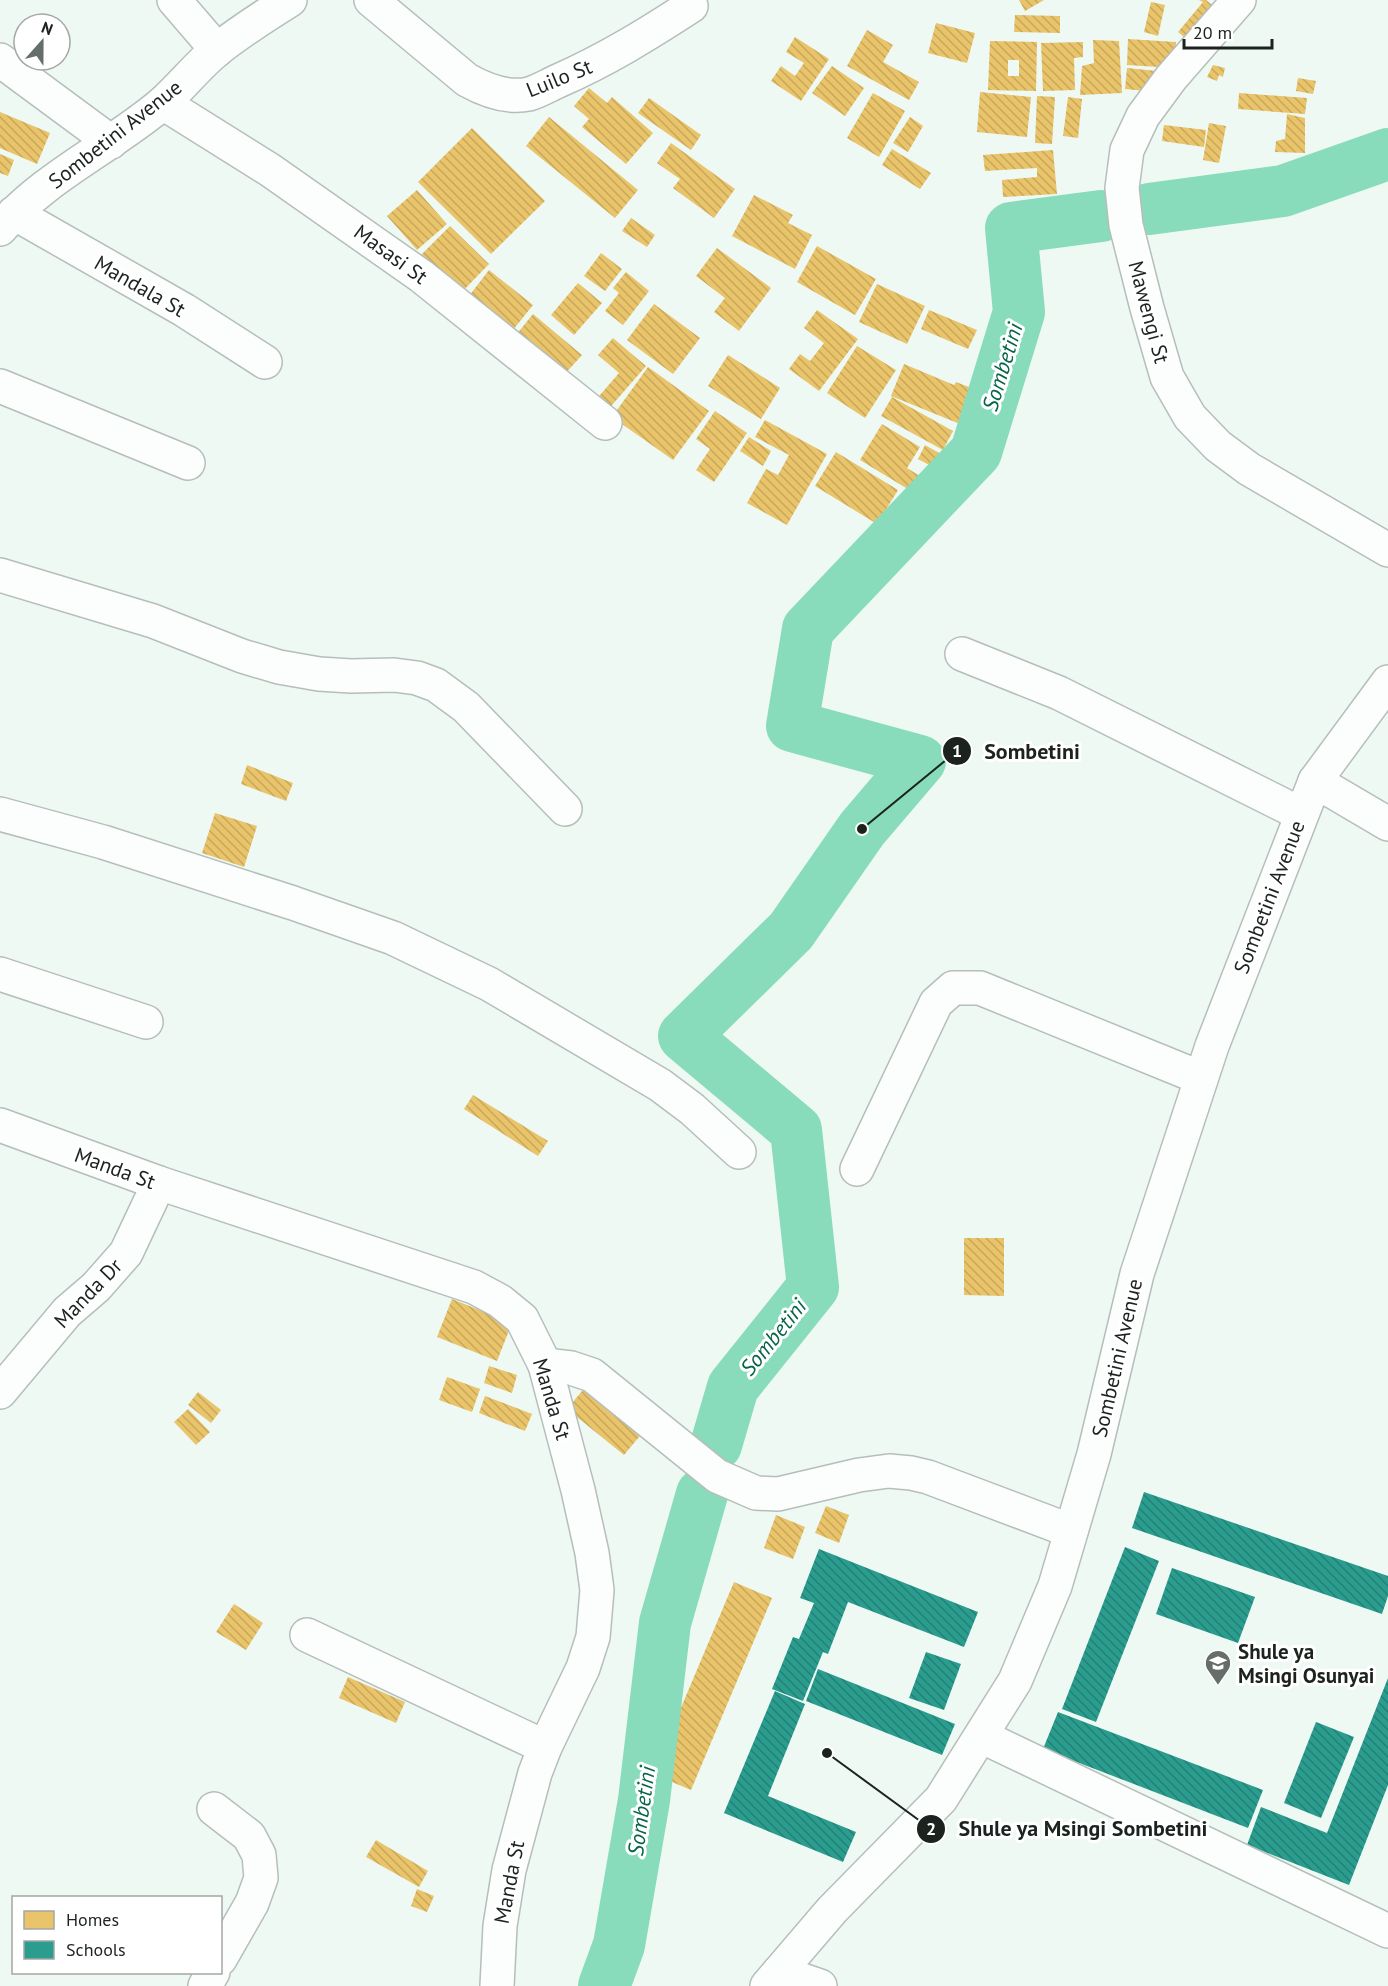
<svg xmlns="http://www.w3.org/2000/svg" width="1388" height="1986" viewBox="0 0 1388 1986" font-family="'PT Sans',sans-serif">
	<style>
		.homes { fill: url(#homes-back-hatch); fill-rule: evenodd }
		.schools { fill: url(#schools-back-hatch) }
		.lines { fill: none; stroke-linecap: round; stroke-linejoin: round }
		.river { stroke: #88dcbb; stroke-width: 52 }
		.minor-casing { stroke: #b6beba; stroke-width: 36 }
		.minor { stroke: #fcfefd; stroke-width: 33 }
		.labels { text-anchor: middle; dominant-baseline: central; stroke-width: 6; stroke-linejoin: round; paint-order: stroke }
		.street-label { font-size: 21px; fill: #1c231f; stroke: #fff }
		.poi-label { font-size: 21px; font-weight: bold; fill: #1c231f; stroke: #fff; text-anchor: start }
		.water-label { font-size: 22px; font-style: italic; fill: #066548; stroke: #fff }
		.leader { fill: none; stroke: #1c231f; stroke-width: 2 }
		.callout-dot { fill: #1c231f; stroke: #fff; stroke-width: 2 }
		.mark-label { font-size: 18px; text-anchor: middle; font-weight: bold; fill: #fff }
		.callout-label { font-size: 22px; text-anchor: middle; font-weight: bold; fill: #1c231f; stroke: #fff; stroke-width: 6; stroke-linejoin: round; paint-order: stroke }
	</style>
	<defs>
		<pattern id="homes-back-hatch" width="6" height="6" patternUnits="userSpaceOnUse" patternTransform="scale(1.5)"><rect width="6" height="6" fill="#e9c46a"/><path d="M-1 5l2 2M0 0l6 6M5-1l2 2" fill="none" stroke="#c7a85b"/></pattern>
		<pattern id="schools-back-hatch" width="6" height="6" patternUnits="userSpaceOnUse" patternTransform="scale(1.5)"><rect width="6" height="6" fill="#2a9d8f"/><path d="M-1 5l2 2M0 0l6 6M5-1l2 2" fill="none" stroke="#238074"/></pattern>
	</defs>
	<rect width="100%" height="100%" fill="#eef9f4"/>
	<g class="homes">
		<polygon points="1019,0 1044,0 1025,11"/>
		<polygon points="1199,0 1206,0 1221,12 1194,45 1178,32 1203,2"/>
		<polygon points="1151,2 1165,5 1158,36 1144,32"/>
		<polygon points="1015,15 1060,16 1060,33 1014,32"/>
		<polygon points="936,23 975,33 967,63 928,53"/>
		<polygon points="867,30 893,45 883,62 919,82 909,100 847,66"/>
		<polygon points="795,37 829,59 801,101 771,81 781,66 795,76 804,63 786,52"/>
		<polygon points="1128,39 1176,42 1175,68 1127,65"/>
		<polygon points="1093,40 1119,41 1122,93 1080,95 1082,66 1094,63"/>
		<path d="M990 41 1037 42 1036 91 988 90ZM1008 60H1019V76H1008Z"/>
		<polygon points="1083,42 1083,57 1074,58 1075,90 1043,91 1041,43"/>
		<polygon points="1213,65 1225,68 1223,77 1219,75 1217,81 1207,77"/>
		<polygon points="832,66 864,88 845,116 812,93"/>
		<polygon points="1127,68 1157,71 1156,92 1125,89"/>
		<polygon points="1298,78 1316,81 1313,94 1296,91"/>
		<polygon points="589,88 607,103 612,97 653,133 626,164 582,127 589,119 574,106"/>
		<polygon points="980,92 1031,97 1027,137 977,132"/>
		<polygon points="873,93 905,111 879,157 847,138"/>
		<polygon points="1239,93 1307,98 1305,114 1238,109"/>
		<polygon points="1037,96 1055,97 1052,144 1035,143"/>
		<polygon points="1068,97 1082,99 1078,138 1063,136"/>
		<polygon points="649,98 701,135 691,150 638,113"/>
		<polygon points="0,112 50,133 37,164 0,148"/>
		<polygon points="1287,114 1305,118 1305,153 1275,152 1276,141 1285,139"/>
		<polygon points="549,117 638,190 615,218 526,146"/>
		<polygon points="910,117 923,126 908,152 893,143"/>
		<polygon points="1209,123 1226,126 1219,163 1203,160"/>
		<polygon points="1164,125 1206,130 1204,147 1162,141"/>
		<polygon points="472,128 545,201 491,254 418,182"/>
		<polygon points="671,143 735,189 714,218 673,188 680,179 657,163"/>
		<polygon points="892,149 931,173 920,189 882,165"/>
		<polygon points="1053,150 1057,194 1003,197 1002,180 1037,177 1037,168 985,171 983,155"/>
		<polygon points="0,154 14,160 8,176 0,173"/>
		<polygon points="417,190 447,224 417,250 387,216"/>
		<polygon points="754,195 793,215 788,223 812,235 795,269 732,236"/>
		<polygon points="631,218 655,235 647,247 622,231"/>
		<polygon points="450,226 489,264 460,294 421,255"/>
		<polygon points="817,246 876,279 855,315 797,282"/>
		<polygon points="717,248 771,288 739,331 714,312 725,298 696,276"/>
		<polygon points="601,253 622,269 605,291 584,276"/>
		<polygon points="489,270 533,305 513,330 469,296"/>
		<polygon points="626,272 649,291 623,325 605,311 619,293 613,288"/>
		<polygon points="578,283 602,303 574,335 551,315"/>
		<polygon points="877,284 925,306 907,344 859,322"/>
		<polygon points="654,304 700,338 673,374 627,340"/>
		<polygon points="817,310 858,339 819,391 789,369 800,354 810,361 824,343 804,328"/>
		<polygon points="929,310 977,330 968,349 921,329"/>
		<polygon points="533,314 582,355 564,375 516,335"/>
		<polygon points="613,338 646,366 606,412 594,402 619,373 598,355"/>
		<polygon points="857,346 896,370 865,418 827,393"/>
		<polygon points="728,355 780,388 761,419 708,386"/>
		<polygon points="904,364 954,385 956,382 974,389 960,424 891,396"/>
		<polygon points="648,367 709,411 673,460 612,417"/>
		<polygon points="892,397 953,431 943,450 881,416"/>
		<polygon points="715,411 747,433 714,482 696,470 710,449 696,439"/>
		<polygon points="765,420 827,454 787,525 747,503 766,469 778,475 789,455 755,437"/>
		<polygon points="882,424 920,447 907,468 920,476 911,491 860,460"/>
		<polygon points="749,437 771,451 763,466 740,451"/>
		<polygon points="925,445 955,462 939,491 924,483 933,467 918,459"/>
		<polygon points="836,452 898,490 877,524 815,486"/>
		<polygon points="909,498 923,512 891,544 876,530"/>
		<polygon points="247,765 293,783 286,801 241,784"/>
		<polygon points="215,813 257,826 244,867 202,853"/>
		<polygon points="473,1095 548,1141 538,1156 464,1109"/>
		<polygon points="964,1238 1004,1238 1004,1296 964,1295"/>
		<polygon points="452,1299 512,1323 497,1361 437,1337"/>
		<polygon points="489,1366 517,1375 512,1393 484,1383"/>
		<polygon points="447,1377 480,1389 472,1412 439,1400"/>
		<polygon points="592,1379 649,1425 624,1455 567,1409"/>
		<polygon points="198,1392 221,1410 211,1423 188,1405"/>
		<polygon points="485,1396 532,1414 525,1431 479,1413"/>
		<polygon points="188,1409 210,1432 196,1445 174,1422"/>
		<polygon points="826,1506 849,1515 839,1543 815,1533"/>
		<polygon points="776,1515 805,1527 793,1559 764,1548"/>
		<polygon points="734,1582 772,1598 691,1790 653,1774"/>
		<polygon points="234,1604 263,1623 246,1650 216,1632"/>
		<polygon points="348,1677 405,1702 396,1723 339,1698"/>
		<polygon points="376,1840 428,1871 419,1887 366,1857"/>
		<polygon points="417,1889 434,1896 427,1912 411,1906"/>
	</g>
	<g class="schools">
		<polygon points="1144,1492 1388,1576 1388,1596 1382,1614 1132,1528"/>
		<polygon points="1125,1547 1159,1561 1096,1722 1062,1709"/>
		<polygon points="819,1549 978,1612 964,1647 848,1602 828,1654 823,1652 803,1701 772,1689 793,1637 799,1639 814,1603 800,1598"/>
		<polygon points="1172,1568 1255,1597 1238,1643 1156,1614"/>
		<polygon points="926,1652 961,1664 944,1710 909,1698"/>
		<polygon points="818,1669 955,1724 942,1755 806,1701"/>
		<polygon points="1388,1678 1388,1785 1349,1885 1247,1845 1261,1807 1327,1833"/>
		<polygon points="775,1691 805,1704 768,1796 856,1832 843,1862 724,1813"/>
		<polygon points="1058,1712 1263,1790 1248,1828 1043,1749"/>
		<polygon points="1316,1722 1354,1737 1321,1818 1284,1803"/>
	</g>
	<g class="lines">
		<g class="river">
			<polyline points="1149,209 1283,191 1388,154"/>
			<polyline points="716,1445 733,1387 813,1287 796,1130 684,1036 791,931 862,829 920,761 792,726 808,629 976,452 1019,312 1011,228 1101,216"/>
			<polyline points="604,1986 619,1945 644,1800 665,1623 702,1494"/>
		</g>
		<g class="minor-casing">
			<g id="minor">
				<polyline points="174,0 217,50"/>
				<path d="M371 0 467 80C485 90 507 99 529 94 539 91 549 85 558 81 606 60 648 34 691 6"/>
				<polyline points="1239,0 1171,78 1143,116 1127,150 1122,188 1126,225 1147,308 1167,377 1190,417 1218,446 1249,469 1388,550"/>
				<polyline points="0,60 111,142"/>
				<polyline points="163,103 270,170 421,276 605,423"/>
				<polyline points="14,213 184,310 265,362"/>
				<path d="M0 229C44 177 111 147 163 103 182 86 198 65 218 49 241 31 266 15 290 0"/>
				<polyline points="0,386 188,463"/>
				<polyline points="0,575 153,621 242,656 279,667 319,674 351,676 394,675 417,678 436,685 466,707 565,809"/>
				<polyline points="962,654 1059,693 1301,814"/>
				<polyline points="1315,781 1388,824"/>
				<polyline points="0,814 103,842 293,903 393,938 489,984 660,1085 692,1109 739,1152"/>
				<polyline points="0,974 146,1022"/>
				<polyline points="0,1125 159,1183 474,1287 500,1301 522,1319 545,1365 578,1490 592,1553 597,1590 593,1637 583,1668 545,1747 535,1773 509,1870 500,1926 497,1986"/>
				<polyline points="857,1169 936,1003 953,988 980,988 1201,1078"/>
				<polyline points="545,1365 571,1368 592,1375 717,1476 756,1493 778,1494 859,1475 889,1471 911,1473 928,1477 1071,1531"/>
				<polyline points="0,1392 67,1312 96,1287 126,1253 159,1183"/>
				<polyline points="307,1635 545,1747"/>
				<polyline points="981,1736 1388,1931"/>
				<polyline points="214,1809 249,1836 259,1855 261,1878 252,1903 220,1959"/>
				<polyline points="779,1972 820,1986"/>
				<polyline points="205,1986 213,1972"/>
				<polyline points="767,1986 832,1910 941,1799 1015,1681 1055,1586 1094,1454 1137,1274 1212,1046 1315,781 1388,682"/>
			</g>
		</g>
		<use href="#minor" class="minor"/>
	</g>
	<defs>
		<g id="school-pin" transform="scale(1.35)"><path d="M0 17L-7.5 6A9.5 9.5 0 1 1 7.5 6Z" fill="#666e6a" stroke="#fff"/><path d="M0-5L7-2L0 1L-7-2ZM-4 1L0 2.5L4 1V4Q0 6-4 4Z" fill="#fff"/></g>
	</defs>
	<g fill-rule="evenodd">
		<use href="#school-pin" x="1218" y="1663"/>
	</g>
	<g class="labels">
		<g class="street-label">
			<text transform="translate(559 78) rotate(-22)">Luilo St</text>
			<text transform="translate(115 134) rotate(-38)">Sombetini Avenue</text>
			<text transform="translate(391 254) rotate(36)">Masasi St</text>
			<text transform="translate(140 286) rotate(30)">Mandala St</text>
			<text transform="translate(1149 312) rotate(75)">Mawengi St</text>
			<text transform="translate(1269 897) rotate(-69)">Sombetini Avenue</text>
			<text transform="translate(115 1168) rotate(20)">Manda St</text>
			<text transform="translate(88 1293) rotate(-46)">Manda Dr</text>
			<text transform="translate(1117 1358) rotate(-77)">Sombetini Avenue</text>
			<text transform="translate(552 1399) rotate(73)">Manda St</text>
			<text transform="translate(509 1882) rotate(-79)">Manda St</text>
		</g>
		<g class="poi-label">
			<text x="1238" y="1651">Shule ya<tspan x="1238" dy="24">Msingi Osunyai</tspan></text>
		</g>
		<g class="water-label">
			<text transform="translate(1002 367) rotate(-73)">Sombetini</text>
			<text transform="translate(773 1337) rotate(-51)">Sombetini</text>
			<text transform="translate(641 1811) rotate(-82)">Sombetini</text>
		</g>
	</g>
	<path class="leader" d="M862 829L957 751M827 1753L931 1829"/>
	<g class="callout-dot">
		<circle cx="862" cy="829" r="6"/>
		<circle cx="827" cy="1753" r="6"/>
		<circle cx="957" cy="751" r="15"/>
		<circle cx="931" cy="1829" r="15"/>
	</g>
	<g class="mark-label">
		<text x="957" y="757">1</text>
		<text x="931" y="1835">2</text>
	</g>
	<g class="callout-label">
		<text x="1032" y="759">Sombetini</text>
		<text x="1083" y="1836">Shule ya Msingi Sombetini</text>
	</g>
	<rect x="12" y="1896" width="210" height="78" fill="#ffffff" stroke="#a4a7a5" stroke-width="1.5"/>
	<rect x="24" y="1911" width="30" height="18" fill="#e9c46a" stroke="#a4a7a5" stroke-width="1.5"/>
	<text x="66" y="1926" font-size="18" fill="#1c231f">Homes</text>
	<rect x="24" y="1941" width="30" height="18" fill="#2a9d8f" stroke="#a4a7a5" stroke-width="1.5"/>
	<text x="66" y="1956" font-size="18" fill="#1c231f">Schools</text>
	<g transform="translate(42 42) rotate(21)"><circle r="28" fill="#ffffff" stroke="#a4a7a5" stroke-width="1.5"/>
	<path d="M0-4.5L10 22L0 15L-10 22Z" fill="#666e6a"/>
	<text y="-9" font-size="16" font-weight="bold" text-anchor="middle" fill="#1c231f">N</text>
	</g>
	<path d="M1184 39v9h88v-9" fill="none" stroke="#1c231f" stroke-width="3"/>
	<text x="1193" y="39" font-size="18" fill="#1c231f" stroke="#ffffff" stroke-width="4.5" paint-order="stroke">20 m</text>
</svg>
